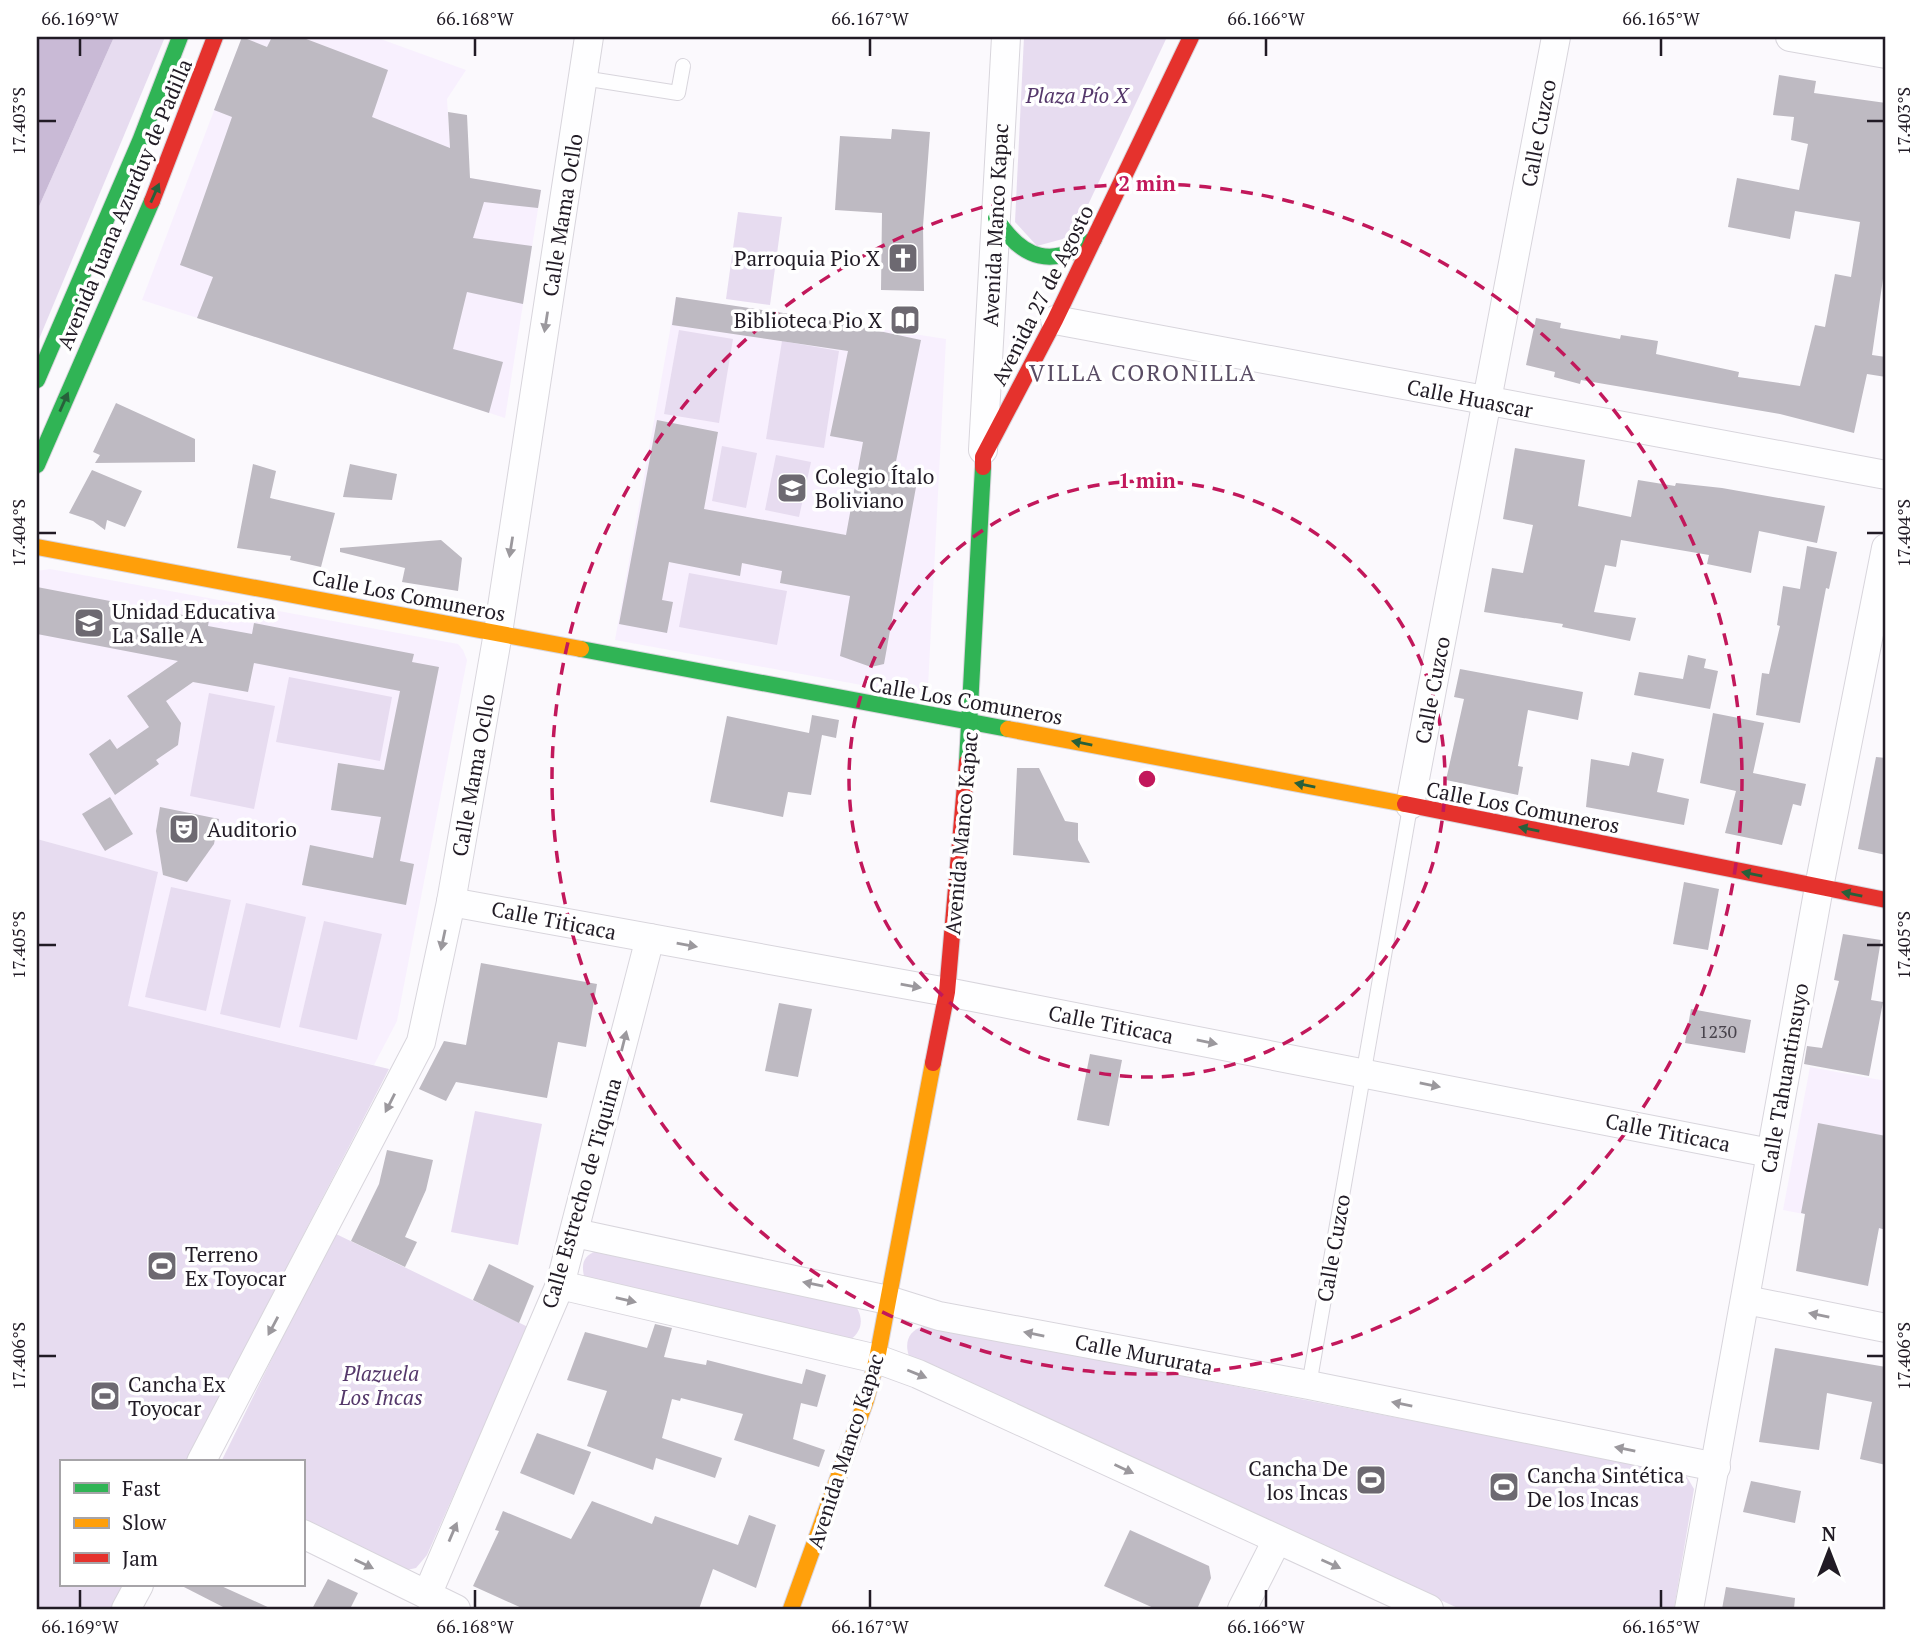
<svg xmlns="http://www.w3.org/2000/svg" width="1923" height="1646" viewBox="0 0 1923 1646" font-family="'PT Serif',serif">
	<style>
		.built { fill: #f8f0fe }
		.green { fill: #e7dcf0 }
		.water { fill: #c9bad6 }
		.building { fill: #bebac2 }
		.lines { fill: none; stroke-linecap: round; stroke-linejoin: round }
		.lane-casing { stroke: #d8d5dc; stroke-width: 16 }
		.street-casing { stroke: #d8d5dc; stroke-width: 30 }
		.fast-casing { stroke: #d8d5dc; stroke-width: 18 }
		.slow-casing { stroke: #d8d5dc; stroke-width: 18 }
		.jam-casing { stroke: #d8d5dc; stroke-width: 18 }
		.lane { stroke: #fefeff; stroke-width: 14 }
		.street { stroke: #fefeff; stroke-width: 28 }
		.fast { stroke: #30b455; stroke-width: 16 }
		.slow { stroke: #ff9f0a; stroke-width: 16 }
		.jam { stroke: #e5322d; stroke-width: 16 }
		.oneway { fill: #28603b }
		.oneway2 { fill: #9b989d }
		.ticks { fill: none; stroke: #211b25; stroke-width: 2.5 }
		.ring { fill: none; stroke: #c2185b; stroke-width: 3.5; stroke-dasharray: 12 9 }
		.labels { text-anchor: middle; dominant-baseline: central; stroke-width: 7; stroke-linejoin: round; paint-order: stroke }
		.number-label { font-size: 18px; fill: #48434c }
		.park-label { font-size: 21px; font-style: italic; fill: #55386b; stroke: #fff }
		.street-label { font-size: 21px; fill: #211b25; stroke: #fff }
		.poi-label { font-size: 21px; fill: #211b25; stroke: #fff; text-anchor: start }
		.neighbourhood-label { font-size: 23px; letter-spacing: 2px; fill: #594c64; stroke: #fff }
		.centre { fill: #c2185b; stroke: #fff; stroke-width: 3.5 }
		.ring-label { font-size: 21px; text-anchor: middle; font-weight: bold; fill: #c2185b; stroke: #fff; stroke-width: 7; stroke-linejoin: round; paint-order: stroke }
		.neatline { fill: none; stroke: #211b25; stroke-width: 2.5 }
		.ticks-label { font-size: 18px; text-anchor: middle; fill: #211b25 }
	</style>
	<rect width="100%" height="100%" fill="#fbf9fd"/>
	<g class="built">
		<polygon points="242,37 375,37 466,70 447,99 452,175 541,190 505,418 142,300"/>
		<polygon points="676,297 946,339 928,687 916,695 615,640"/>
		<polygon points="50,569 458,644 463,650 467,660 397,1021 374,1065 127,1006 157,872 37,839 37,571"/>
		<polygon points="1810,1067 1886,1081 1886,1230 1783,1210"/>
	</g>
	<g class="green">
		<polygon points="114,37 165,37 37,344 37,211"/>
		<polygon points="1024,37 1167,37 1079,224 1070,237 1037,246 1015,222"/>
		<polygon points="738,212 782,217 770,305 726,299"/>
		<polygon points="679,330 733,339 719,423 664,414"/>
		<polygon points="782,341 839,351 824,448 766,439"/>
		<polygon points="722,446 757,453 746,508 712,501"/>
		<polygon points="776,455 811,462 799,517 765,510"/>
		<polygon points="689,573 787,591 777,645 679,627"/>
		<polygon points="289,677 392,697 380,761 276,742"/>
		<polygon points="209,693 275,706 254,809 190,796"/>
		<polygon points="37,839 158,872 128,1006 389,1069 186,1462 61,1462 61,1585 123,1585 110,1609 37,1609"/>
		<polygon points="171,887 231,900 206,1011 145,997"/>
		<polygon points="246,903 306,917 280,1028 220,1014"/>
		<polygon points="324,921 382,934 357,1040 299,1027"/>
		<polygon points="475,1111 542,1124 518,1245 451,1232"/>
		<polygon points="334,1233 528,1327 427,1555 416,1568 402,1571 303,1522 303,1462 221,1462"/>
		<path d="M597 1251 851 1301C863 1312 865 1329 851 1339L589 1281 584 1276C581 1263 584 1255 597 1251Z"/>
		<path d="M924 1326 1677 1472 1687 1477 1694 1489 1674 1609H1460L910 1359C904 1344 907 1331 924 1326Z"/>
	</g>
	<polygon class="water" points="37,37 114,37 37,211"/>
	<g class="building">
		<polygon points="242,37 267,47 272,37 301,37 388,70 372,117 450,148 448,112 467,115 470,178 541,190 538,208 484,202 473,238 532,246 523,304 467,292 453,349 503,362 489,413 197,318 213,277 180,265 232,117 214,110"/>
		<polygon points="1779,75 1816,81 1814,93 1886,103 1886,258 1872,355 1886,357 1886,377 1867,374 1854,433 1780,414 1581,380 1580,384 1554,377 1555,372 1526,365 1536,318 1561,323 1560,328 1620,339 1621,335 1658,341 1656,354 1739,372 1738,377 1800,386 1815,325 1825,327 1835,274 1851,277 1860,222 1795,211 1790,239 1728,227 1737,178 1799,190 1808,144 1791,140 1794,117 1773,115"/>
		<polygon points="892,129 930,132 923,226 924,291 881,290 882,213 835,210 840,136 891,139"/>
		<polygon points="676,297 823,319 921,340 894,471 918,476 884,664 871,667 840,656 850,596 780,583 782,571 742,563 740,576 669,562 662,600 673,602 667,633 619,624 657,420 718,432 704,509 846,535 863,442 830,436 848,351 672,325"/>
		<polygon points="116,403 195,439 195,462 95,463 100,455 93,452"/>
		<polygon points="1515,448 1585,460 1578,506 1631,517 1638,480 1675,486 1676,483 1722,488 1825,506 1817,543 1759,531 1751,573 1707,564 1709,555 1621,540 1616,567 1605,565 1594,612 1636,618 1630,641 1562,627 1563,624 1484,612 1492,568 1523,573 1533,525 1503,519"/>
		<polygon points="253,464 276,471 270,498 335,513 321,567 290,560 291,556 237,548"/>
		<polygon points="350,464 397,474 392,500 343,497"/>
		<polygon points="92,470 142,491 125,527 107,520 105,530 93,521 69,513"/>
		<polygon points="441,540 462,558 458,591 402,582 405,568 340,552 340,548"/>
		<polygon points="1807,546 1837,552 1829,589 1826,588 1800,723 1756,715 1762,673 1769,674 1780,626 1777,625 1783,586 1800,589"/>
		<polygon points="37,587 209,620 208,626 252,634 254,623 414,654 412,662 439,667 400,861 414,864 406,905 302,885 310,845 373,858 381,817 331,810 338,763 384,770 400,691 254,663 248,692 193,682 166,701 181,723 178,745 156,760 159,764 115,795 89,754 110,739 117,749 149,727 127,696 178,661 37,634"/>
		<polygon points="1688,655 1706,659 1704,668 1718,671 1710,709 1634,695 1639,672 1683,679"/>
		<polygon points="1460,669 1583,692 1578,720 1528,710 1518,766 1523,767 1518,795 1446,780 1464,699 1454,697"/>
		<polygon points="1713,713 1764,723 1753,773 1806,784 1801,806 1793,804 1782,845 1725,833 1736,791 1700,783"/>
		<polygon points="812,715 839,720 836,738 822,735 811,795 788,792 783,817 710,802 727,716 809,733"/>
		<polygon points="1632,752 1664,759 1657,792 1689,799 1684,825 1586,807 1591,759 1629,766"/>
		<polygon points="1876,757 1886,758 1886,855 1858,849"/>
		<polygon points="1017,768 1039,768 1065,821 1078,823 1078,840 1090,863 1013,855"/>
		<polygon points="110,797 133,834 105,851 82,814"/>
		<polygon points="160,807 219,819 214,844 187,882 163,875 156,831"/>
		<polygon points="1684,882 1719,889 1708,950 1673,944"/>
		<polygon points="1843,934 1881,940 1871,1000 1883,1002 1869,1076 1804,1064 1807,1046 1822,1048 1839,981 1834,980"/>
		<polygon points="481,963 597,984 586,1047 558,1042 547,1098 456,1082 446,1101 419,1089 444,1041 466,1045"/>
		<polygon points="779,1003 812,1009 798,1077 765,1071"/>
		<polygon points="1691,1009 1751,1020 1745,1053 1685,1043"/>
		<polygon points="1090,1054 1122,1060 1109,1126 1077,1120"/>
		<polygon points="1818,1123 1886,1136 1886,1230 1879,1228 1868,1286 1796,1271 1805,1214 1801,1213"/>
		<polygon points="387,1150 433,1160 426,1190 405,1237 417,1242 405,1267 351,1241 379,1184"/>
		<polygon points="489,1264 534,1286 519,1323 473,1300"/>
		<polygon points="655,1324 672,1328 664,1357 706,1365 707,1360 802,1384 806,1369 826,1375 817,1407 801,1403 793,1439 825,1450 819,1467 734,1440 743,1414 681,1398 680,1401 672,1399 662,1438 722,1458 715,1478 656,1458 653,1470 587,1446 607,1391 567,1380 585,1332 647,1348"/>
		<polygon points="1775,1348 1886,1367 1886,1465 1860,1459 1872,1402 1827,1393 1819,1450 1759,1442"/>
		<polygon points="537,1433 591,1452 574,1495 520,1473"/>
		<polygon points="1751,1481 1801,1491 1795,1523 1743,1512"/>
		<polygon points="592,1501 652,1524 655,1516 738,1545 749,1515 776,1525 756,1588 713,1569 699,1609 524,1609 473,1586 499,1531 495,1530 503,1511 571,1539"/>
		<polygon points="1130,1530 1209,1566 1211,1578 1197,1609 1156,1609 1104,1586"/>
		<polygon points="328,1579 358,1593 350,1609 312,1609"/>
		<polygon points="180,1585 219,1585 272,1609 227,1609"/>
		<polygon points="1726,1587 1795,1598 1794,1609 1722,1609"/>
	</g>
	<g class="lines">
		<g class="lane-casing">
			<g id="lane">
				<polyline points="583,78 678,93 683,66"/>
				<polyline points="1309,1385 1410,807"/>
			</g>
		</g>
		<g class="street-casing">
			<g id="street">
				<polyline points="1790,37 1886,54"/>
				<polyline points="1055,320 1886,475"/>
				<polyline points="983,450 1006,37"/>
				<polyline points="1410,805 1556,37"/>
				<polyline points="451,902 947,992 1770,1153"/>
				<polyline points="575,1233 888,1300 939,1316 1309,1385 1716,1467"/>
				<polyline points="560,1285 877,1359 918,1374 1429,1609"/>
				<polyline points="1746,1300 1886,1328"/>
				<polyline points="201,1462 421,1042 451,902 498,633 589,37"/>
				<polyline points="303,1534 456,1609"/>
				<polyline points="427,1595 560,1285 650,938"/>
				<polyline points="126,1609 139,1585"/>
				<polyline points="1242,1609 1277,1540"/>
				<polyline points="1689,1609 1819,887 1886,548"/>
			</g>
		</g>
		<g class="fast-casing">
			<g id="fast">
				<path d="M996 218C1022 260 1053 269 1094 239"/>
				<polyline points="37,380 140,141 180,37"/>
				<polyline points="37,465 152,201"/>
				<polyline points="581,649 1008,729"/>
				<polyline points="967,762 983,467"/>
			</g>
		</g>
		<g class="slow-casing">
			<g id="slow">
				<polyline points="37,547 581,649"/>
				<polyline points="1008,729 1405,804"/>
				<polyline points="791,1609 866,1400 877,1359 933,1063"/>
			</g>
		</g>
		<g class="jam-casing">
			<g id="jam">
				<polyline points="152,201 215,37"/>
				<polyline points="983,467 983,457 1055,320 1191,37"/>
				<polyline points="1405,804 1886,900"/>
				<polyline points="933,1063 947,992 967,762"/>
			</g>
		</g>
		<use href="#lane" class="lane"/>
		<use href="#street" class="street"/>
		<use href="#fast" class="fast"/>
		<use href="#slow" class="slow"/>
		<use href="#jam" class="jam"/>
	</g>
	<defs><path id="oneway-solid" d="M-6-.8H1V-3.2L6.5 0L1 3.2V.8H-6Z" transform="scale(1.75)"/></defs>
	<g class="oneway">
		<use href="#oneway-solid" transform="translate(155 193) rotate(-66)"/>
		<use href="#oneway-solid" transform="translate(64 402) rotate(-66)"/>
		<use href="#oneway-solid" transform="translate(1082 743) rotate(-169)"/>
		<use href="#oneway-solid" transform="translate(1305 785) rotate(-169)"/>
		<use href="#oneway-solid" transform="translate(1529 829) rotate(-169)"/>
		<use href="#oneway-solid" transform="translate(1752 874) rotate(-169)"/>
		<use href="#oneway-solid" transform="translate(1852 894) rotate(-169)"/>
	</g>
	<g class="oneway2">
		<use href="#oneway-solid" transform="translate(546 322) rotate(99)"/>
		<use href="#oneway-solid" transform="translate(511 547) rotate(99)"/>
		<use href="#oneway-solid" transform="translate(443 940) rotate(102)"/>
		<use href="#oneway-solid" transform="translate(687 945) rotate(10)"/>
		<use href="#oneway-solid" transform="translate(911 986) rotate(10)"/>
		<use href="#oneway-solid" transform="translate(624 1041) rotate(-76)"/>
		<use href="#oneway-solid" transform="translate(1207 1042) rotate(11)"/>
		<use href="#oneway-solid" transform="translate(1430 1085) rotate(11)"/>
		<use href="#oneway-solid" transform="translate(390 1103) rotate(117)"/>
		<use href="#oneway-solid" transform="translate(813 1284) rotate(-168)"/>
		<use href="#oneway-solid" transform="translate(626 1300) rotate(13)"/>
		<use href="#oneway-solid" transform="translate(1819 1315) rotate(-169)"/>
		<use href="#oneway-solid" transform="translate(273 1326) rotate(118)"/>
		<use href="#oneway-solid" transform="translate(1034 1334) rotate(-169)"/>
		<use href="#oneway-solid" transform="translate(917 1374) rotate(22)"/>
		<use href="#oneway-solid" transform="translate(1402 1404) rotate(-169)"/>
		<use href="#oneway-solid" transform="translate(1625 1449) rotate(-169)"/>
		<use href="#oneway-solid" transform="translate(1124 1469) rotate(25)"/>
		<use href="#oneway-solid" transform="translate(453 1532) rotate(-67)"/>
		<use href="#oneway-solid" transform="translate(364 1564) rotate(26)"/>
		<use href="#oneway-solid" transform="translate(1331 1564) rotate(24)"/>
	</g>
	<path class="ticks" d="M80 38V56M475 38V56M870 38V56M1266 38V56M1661 38V56M38 121H56M1867 121H1884M38 533H56M1867 533H1884M38 945H56M1867 945H1884M38 1356H56M1867 1356H1884M80 1590V1608M475 1590V1608M870 1590V1608M1266 1590V1608M1661 1590V1608"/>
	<g class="ring">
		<circle cx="1147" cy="779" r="298"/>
		<circle cx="1147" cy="779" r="595"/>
	</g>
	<defs>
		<g id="church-square" transform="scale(1.575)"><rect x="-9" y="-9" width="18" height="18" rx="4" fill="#6d6971" stroke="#fff"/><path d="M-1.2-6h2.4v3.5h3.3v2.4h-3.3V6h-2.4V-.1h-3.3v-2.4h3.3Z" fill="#fff"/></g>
		<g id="library-square" transform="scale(1.575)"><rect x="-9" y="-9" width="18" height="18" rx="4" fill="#6d6971" stroke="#fff"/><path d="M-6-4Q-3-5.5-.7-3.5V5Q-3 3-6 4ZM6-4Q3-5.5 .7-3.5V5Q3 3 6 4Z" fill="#fff"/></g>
		<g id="school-square" transform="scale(1.575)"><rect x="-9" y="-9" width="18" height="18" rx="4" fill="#6d6971" stroke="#fff"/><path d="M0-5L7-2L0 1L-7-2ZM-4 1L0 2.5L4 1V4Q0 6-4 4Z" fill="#fff"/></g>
		<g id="theatre-square" transform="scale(1.575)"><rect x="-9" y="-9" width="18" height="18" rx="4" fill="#6d6971" stroke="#fff"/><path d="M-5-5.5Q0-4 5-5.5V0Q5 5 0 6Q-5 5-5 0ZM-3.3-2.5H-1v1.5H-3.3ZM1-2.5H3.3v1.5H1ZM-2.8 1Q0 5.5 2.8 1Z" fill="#fff"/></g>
		<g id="stadium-square" transform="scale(1.575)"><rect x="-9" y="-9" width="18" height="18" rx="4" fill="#6d6971" stroke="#fff"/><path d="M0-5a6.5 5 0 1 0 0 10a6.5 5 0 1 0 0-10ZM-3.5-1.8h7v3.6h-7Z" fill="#fff"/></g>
	</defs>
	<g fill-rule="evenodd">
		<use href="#church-square" x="903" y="258"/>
		<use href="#library-square" x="905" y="320"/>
		<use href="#school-square" x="792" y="488"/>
		<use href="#school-square" x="89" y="623"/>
		<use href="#theatre-square" x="184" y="829"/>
		<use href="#stadium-square" x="162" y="1266"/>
		<use href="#stadium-square" x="105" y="1396"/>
		<use href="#stadium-square" x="1371" y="1480"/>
		<use href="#stadium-square" x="1504" y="1487"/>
	</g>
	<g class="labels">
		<g class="number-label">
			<text x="1718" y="1031">1230</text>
		</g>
		<g class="park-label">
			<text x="1077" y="95">Plaza Pío X</text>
			<text x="381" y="1373">Plazuela<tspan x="381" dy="24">Los Incas</tspan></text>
		</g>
		<g class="street-label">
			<text transform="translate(1538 133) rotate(-79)">Calle Cuzco</text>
			<text transform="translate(124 204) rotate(-67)">Avenida Juana Azurduy de Padilla</text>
			<text transform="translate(562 215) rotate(-81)">Calle Mama Ocllo</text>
			<text transform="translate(995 225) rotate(-87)">Avenida Manco Kapac</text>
			<text transform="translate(1042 295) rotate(-63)">Avenida 27 de Agosto</text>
			<text transform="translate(1470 398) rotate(11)">Calle Huascar</text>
			<text transform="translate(409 595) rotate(11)">Calle Los Comuneros</text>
			<text transform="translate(1432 690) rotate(-79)">Calle Cuzco</text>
			<text transform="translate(966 700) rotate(10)">Calle Los Comuneros</text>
			<text transform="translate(473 775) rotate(-80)">Calle Mama Ocllo</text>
			<text transform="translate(1523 807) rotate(11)">Calle Los Comuneros</text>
			<text transform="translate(961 833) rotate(-85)">Avenida Manco Kapac</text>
			<text transform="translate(554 920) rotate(11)">Calle Titicaca</text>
			<text transform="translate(1111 1024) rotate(11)">Calle Titicaca</text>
			<text transform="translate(1784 1078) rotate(-80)">Calle Tahuantinsuyo</text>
			<text transform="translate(1668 1132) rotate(11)">Calle Titicaca</text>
			<text transform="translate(581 1193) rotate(-74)">Calle Estrecho de Tiquina</text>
			<text transform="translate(1333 1248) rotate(-80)">Calle Cuzco</text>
			<text transform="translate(1144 1354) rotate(11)">Calle Mururata</text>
			<text transform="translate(845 1451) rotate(-72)">Avenida Manco Kapac</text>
		</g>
		<g class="poi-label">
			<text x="880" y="258" text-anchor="end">Parroquia Pio X</text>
			<text x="882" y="320" text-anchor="end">Biblioteca Pio X</text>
			<text x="815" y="476">Colegio Ítalo<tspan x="815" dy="24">Boliviano</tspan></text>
			<text x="112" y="611">Unidad Educativa<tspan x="112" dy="24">La Salle A</tspan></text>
			<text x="207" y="829">Auditorio</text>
			<text x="185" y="1254">Terreno<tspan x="185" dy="24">Ex Toyocar</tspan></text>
			<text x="128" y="1384">Cancha Ex<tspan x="128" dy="24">Toyocar</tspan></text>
			<text x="1348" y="1468" text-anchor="end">Cancha De<tspan x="1348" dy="24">los Incas</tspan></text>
			<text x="1527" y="1475">Cancha Sintética<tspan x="1527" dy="24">De los Incas</tspan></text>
		</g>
		<g class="neighbourhood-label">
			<text x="1143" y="372">VILLA CORONILLA</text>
		</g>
	</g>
	<circle cx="1147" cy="779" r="10" class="centre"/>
	<g class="ring-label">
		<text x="1147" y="191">2 min</text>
		<text x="1147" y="488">1 min</text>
	</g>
	<rect width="1923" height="1646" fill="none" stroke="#ffffff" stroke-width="77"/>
	<rect x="60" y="1460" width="245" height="126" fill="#ffffff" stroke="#a6a4a8" stroke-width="2"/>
	<rect x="74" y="1483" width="35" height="10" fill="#30b455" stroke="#a6a4a8" stroke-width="2"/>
	<text x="122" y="1496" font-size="21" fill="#211b25">Fast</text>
	<rect x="74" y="1518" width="35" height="10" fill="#ff9f0a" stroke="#a6a4a8" stroke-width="2"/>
	<text x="122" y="1530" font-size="21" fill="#211b25">Slow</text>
	<rect x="74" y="1553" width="35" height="10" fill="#e5322d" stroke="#a6a4a8" stroke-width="2"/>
	<text x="122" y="1566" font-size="21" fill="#211b25">Jam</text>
	<g transform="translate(1829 1551)" stroke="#ffffff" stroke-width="5" paint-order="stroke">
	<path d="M0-5L12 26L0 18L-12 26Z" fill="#211b25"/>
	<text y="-10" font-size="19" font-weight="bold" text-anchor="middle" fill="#211b25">N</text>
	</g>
	<rect x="38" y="38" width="1846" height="1570" class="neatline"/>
	<g class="ticks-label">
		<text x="80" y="25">66.169°W</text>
		<text x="475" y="25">66.168°W</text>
		<text x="870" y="25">66.167°W</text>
		<text x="1266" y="25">66.166°W</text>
		<text x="1661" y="25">66.165°W</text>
		<text transform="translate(19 121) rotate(-90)" y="6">17.403°S</text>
		<text transform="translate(1904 121) rotate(-90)" y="6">17.403°S</text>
		<text transform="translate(19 533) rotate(-90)" y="6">17.404°S</text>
		<text transform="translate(1904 533) rotate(-90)" y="6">17.404°S</text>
		<text transform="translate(19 945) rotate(-90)" y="6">17.405°S</text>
		<text transform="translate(1904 945) rotate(-90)" y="6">17.405°S</text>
		<text transform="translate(19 1356) rotate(-90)" y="6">17.406°S</text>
		<text transform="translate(1904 1356) rotate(-90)" y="6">17.406°S</text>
		<text x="80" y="1633">66.169°W</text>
		<text x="475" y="1633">66.168°W</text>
		<text x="870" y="1633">66.167°W</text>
		<text x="1266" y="1633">66.166°W</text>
		<text x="1661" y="1633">66.165°W</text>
	</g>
</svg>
